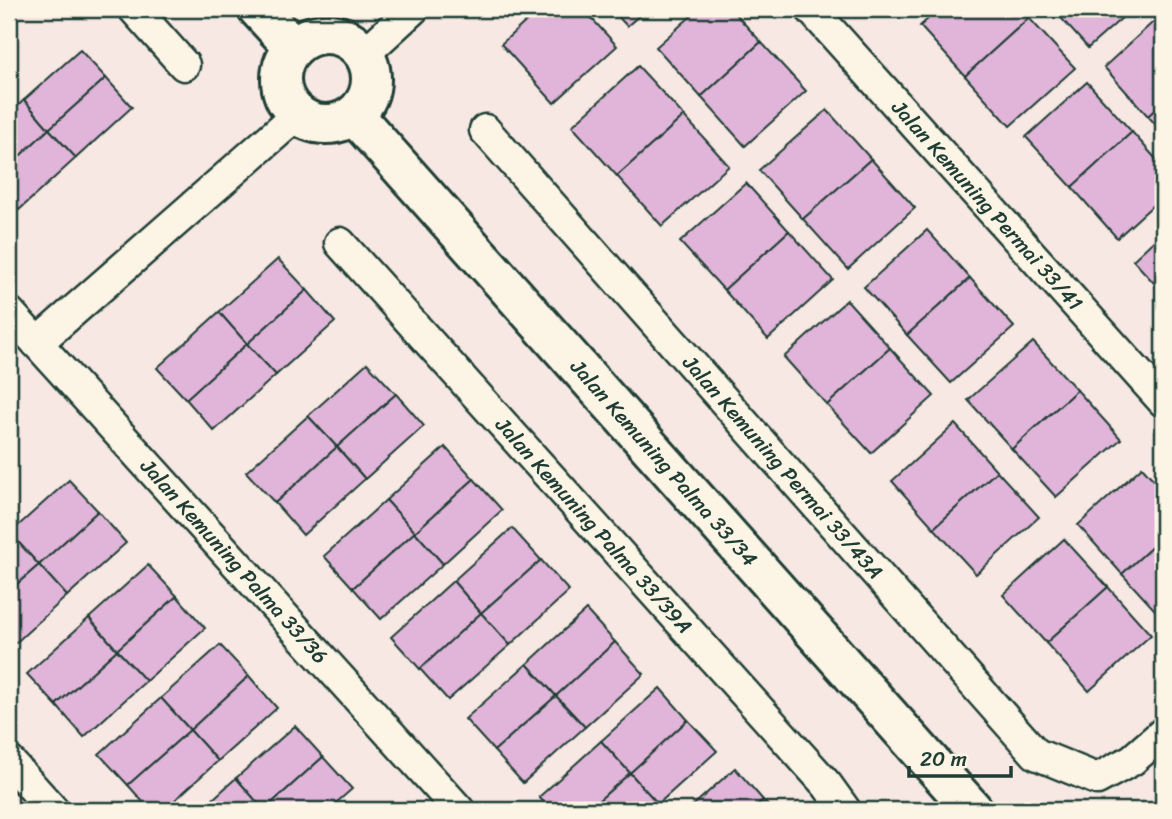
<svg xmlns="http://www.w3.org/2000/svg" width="1172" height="819" viewBox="0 0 1172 819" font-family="Sriracha,sans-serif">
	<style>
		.building { fill: #e1b5d9; stroke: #1f3d34; stroke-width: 2 }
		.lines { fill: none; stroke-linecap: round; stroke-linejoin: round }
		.minor-casing { stroke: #1f3d34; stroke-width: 35 }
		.secondary-casing { stroke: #1f3d34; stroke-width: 44 }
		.minor { stroke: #fcf5e5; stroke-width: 30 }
		.secondary { stroke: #fcf5e5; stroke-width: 38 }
		.labels { text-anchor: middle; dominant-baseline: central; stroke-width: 7; stroke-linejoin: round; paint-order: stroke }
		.street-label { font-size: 21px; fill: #1f3d34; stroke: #fcf5e5 }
	</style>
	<rect width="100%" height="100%" fill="#f7e8e3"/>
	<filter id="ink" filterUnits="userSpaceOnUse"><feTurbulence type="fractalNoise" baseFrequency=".0143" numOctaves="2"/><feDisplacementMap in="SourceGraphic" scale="14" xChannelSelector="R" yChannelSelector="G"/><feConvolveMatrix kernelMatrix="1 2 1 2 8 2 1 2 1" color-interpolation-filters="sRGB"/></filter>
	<g filter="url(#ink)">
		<g class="building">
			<polygon points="540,9 583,9 617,46 554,103 501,44"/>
			<polygon points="611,9 647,9 627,26"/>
			<polygon points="699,9 731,9 761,42 701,97 656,47"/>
			<polygon points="939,9 1021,9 1029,18 965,76 920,26"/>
			<polygon points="1053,9 1132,9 1088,48"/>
			<polygon points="1163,13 1163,102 1148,116 1104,67"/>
			<polygon points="1029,18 1075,68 1010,126 965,76"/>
			<polygon points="761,42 806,91 745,146 701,97"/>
			<polygon points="80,50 106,78 49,129 24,100"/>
			<polygon points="638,66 684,116 617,176 572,126"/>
			<polygon points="106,78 132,107 76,158 49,129"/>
			<polygon points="1087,82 1132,132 1072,187 1026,137"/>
			<polygon points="24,100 49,129 9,166 9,114"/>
			<polygon points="1163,102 1163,133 1148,116"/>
			<polygon points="827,110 871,159 803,219 759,170"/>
			<polygon points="684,116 729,166 662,226 617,176"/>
			<polygon points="49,129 76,158 19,210 9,199 9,166"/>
			<polygon points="1132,132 1163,167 1163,196 1117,238 1072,187"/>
			<polygon points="871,159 915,208 848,269 803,219"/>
			<polygon points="746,183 789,231 724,290 680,242"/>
			<polygon points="927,230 970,278 907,335 864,287"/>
			<polygon points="789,231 833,280 768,339 724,290"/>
			<polygon points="1163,232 1163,293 1133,260"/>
			<polygon points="278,259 307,290 247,344 219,312"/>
			<polygon points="970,278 1014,327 951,383 907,335"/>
			<polygon points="307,290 335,322 276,375 247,344"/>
			<polygon points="847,300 890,348 827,405 784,357"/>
			<polygon points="219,312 247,344 186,399 157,368"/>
			<polygon points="1033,342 1077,390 1012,449 968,400"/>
			<polygon points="247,344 276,375 214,431 186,399"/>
			<polygon points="890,348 934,396 871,453 827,405"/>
			<polygon points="367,363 396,394 337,447 308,416"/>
			<polygon points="1077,390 1121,439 1056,497 1012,449"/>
			<polygon points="396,394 424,426 365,479 337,447"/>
			<polygon points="308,416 337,447 275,503 246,472"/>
			<polygon points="955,424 997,471 934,528 892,481"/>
			<polygon points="337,447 365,479 303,535 275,503"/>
			<polygon points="445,447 474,479 415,532 386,500"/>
			<polygon points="1142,467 1163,490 1163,537 1122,574 1078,525"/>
			<polygon points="997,471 1039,517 976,574 934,528"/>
			<polygon points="474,479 502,510 443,564 415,532"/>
			<polygon points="69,480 98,511 39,565 10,533"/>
			<polygon points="386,500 415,532 353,588 324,556"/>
			<polygon points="98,511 126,543 67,596 39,565"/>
			<polygon points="512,528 541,560 481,613 453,581"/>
			<polygon points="415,532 443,564 381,619 353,588"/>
			<polygon points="10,533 39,565 9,591 9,534"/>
			<polygon points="1163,537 1163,619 1122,574"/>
			<polygon points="1064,539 1108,587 1046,643 1003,595"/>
			<polygon points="541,560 569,591 510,645 481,613"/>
			<polygon points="39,565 67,596 9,649 9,591"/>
			<polygon points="148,565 177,596 117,650 89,618"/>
			<polygon points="453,581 481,613 420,669 391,637"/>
			<polygon points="1108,587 1151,635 1089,691 1046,643"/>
			<polygon points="177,596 205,628 146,681 117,650"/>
			<polygon points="586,610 615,642 556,696 527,664"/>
			<polygon points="481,613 510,645 448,700 420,669"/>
			<polygon points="89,618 117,650 56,705 27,674"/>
			<polygon points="615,642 644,674 585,727 556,696"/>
			<polygon points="220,645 249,676 190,730 161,698"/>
			<polygon points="117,650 146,681 84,737 56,705"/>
			<polygon points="527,664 556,696 494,751 465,719"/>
			<polygon points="249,676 277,708 218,761 190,730"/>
			<polygon points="660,688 688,720 630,773 601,741"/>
			<polygon points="556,696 585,727 523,783 494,751"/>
			<polygon points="161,698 190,730 128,785 99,754"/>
			<polygon points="688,720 717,751 658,804 630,773"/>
			<polygon points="295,726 323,757 264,810 236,778"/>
			<polygon points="190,730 218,761 164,810 150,810 128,785"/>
			<polygon points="601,741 630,773 588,810 551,810 539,797"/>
			<polygon points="323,757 352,789 328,810 264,810"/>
			<polygon points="735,768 763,800 752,810 688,810"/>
			<polygon points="630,773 658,804 651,810 588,810"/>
			<polygon points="236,778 264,810 201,810"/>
			<polygon points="763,800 772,810 752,810"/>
		</g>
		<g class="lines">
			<g class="minor-casing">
				<g id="minor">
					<polyline points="134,9 184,65"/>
					<path id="s1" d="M811 9 1163 401"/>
					<polyline points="364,54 413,9"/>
					<path id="s2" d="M485 130 1036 754 1097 779 1132 760 1163 733"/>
					<path id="s3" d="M340 243 827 785 845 810"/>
					<path id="s4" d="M9 312 459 810"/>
					<polyline points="37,343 297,115"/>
					<polyline points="9,761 53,810"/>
				</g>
			</g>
			<g class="secondary-casing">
				<g id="secondary">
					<polyline points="258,9 293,47"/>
					<circle cx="326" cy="79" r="45"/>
					<path id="s5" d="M354 115 973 810"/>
				</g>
			</g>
			<use href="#minor" class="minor"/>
			<use href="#secondary" class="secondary"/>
		</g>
	</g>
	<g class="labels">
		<g class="street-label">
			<text stroke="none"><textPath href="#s1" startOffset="264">Jalan Kemuning Permai 33/41</textPath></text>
			<text stroke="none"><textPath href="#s5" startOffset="466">Jalan Kemuning Palma 33/34</textPath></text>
			<text stroke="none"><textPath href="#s2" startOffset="450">Jalan Kemuning Permai 33/43A</textPath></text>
			<text stroke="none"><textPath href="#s3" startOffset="380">Jalan Kemuning Palma 33/39A</textPath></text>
			<text stroke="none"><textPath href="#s4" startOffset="336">Jalan Kemuning Palma 33/36</textPath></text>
		</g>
	</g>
	<rect width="1172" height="819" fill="none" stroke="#fcf5e5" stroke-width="35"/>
	<rect x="18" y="18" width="1137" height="784" fill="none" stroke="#1f3d34" stroke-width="2.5" filter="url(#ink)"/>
	<path d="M909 766v10h102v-10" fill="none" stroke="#1f3d34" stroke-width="3.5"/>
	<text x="920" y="766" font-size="21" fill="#1f3d34" stroke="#fcf5e5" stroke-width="5" paint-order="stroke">20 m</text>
</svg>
